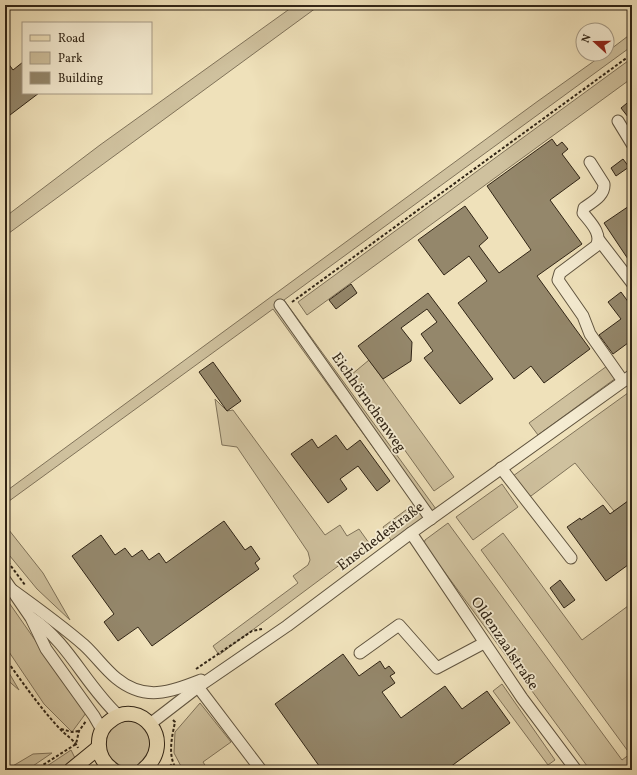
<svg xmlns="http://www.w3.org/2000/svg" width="637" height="775" viewBox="0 0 637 775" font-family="Vollkorn,serif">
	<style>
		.green { fill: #cfc19e; stroke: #80735a }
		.building { fill: #94876b; stroke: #312516 }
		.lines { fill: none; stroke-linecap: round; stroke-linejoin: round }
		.minor-casing { stroke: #60543f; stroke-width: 13 }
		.major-casing { stroke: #312516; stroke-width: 16 }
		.path { stroke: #312516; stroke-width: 2; stroke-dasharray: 3 2; stroke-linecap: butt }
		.minor { stroke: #f5ecd2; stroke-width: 11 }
		.major { stroke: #efe1ba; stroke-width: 14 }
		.labels { text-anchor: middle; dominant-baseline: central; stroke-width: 3.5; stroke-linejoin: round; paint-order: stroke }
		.street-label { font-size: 15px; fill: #312516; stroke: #f5ecd2 }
	</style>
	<rect width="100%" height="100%" fill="#efe1ba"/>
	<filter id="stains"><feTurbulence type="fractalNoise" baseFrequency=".005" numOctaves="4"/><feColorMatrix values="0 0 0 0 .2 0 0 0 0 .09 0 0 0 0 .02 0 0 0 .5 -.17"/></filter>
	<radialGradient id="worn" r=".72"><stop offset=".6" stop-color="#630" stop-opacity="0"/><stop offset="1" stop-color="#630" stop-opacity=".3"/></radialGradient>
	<g class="green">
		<polygon points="295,5 320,5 5,236 5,217 100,145"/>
		<polygon points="632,33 632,46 284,300 436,509 392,542 383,527 414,504 273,309 5,504 5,492 538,101 604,54 607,54 607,52"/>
		<polygon points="632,58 632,78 307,315 298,302"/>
		<polygon points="369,360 454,477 434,491 351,375"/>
		<polygon points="607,366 616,378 538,435 529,423"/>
		<polygon points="632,390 632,501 614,511 575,463 531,496 526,495 513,476"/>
		<polygon points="215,399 227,411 233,410 325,535 340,525 347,536 359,529 369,543 219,655 213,646 298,583 293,576 308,565 310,560 308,552 237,447 222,445"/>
		<polygon points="502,484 518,507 473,540 456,517"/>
		<polygon points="448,523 622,760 630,754 481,550 503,533 582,640 632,603 632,697 628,700 632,706 632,770 590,770 424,544 425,540"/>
		<polygon points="5,525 43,573 70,620 37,589 5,550"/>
		<polygon points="5,597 86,713 72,732 44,704 5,646"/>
		<polygon points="5,666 19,690 5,678"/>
		<polygon points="502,684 555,760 548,765 493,691"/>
		<polygon points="200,703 231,742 203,762 208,770 183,770 174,753 175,732"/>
		<circle cx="129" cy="744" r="23"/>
		<polygon points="71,750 75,758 61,770 41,770"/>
		<polygon points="52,753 27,770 6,770 33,754"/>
	</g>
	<g class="building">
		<polygon points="5,59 13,70 23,62 23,93 39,93 10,115 5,108"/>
		<polygon points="632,99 632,122 621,108"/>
		<polygon points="552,139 557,146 562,142 568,149 562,154 580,178 550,200 582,244 537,276 590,349 544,383 531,366 514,379 458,303 487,281 469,256 444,275 418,240 465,206 488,238 479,246 499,273 531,250 487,186"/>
		<polygon points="623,159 629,167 616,176 611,168"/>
		<polygon points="632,204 632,265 604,223"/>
		<polygon points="351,284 357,293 336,309 329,300"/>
		<polygon points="621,292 632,307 632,340 613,354 599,335 621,319 608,302"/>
		<polygon points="428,293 493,379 460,404 424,358 433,351 421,334 437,322 427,309 401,328 412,342 411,361 383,379 358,346"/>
		<polygon points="213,362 241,401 227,411 199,372"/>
		<polygon points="336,435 347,450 360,440 390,481 377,491 358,466 340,479 347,489 328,503 291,454 312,439 318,448"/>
		<polygon points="632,498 632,562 606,581 567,527 580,518 581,520 603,505 610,514"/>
		<polygon points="224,521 245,550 251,546 260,559 255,563 259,569 152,646 138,627 118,641 104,622 114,614 72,556 101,535 115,555 125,548 132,557 142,550 149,560 159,553 166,563"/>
		<polygon points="560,580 575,600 564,608 550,588"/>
		<polygon points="343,654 359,676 380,661 385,669 389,666 395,673 390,676 395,683 382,692 401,718 445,686 462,709 487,691 510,723 446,770 322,770 275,704"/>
	</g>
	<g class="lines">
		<g class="minor-casing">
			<g id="minor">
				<polyline points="618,121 632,144"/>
				<path d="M590 162 604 184C605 196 592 202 584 208L583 213C590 222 603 234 596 246L560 273 558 280 583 316 590 334 623 381"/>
				<polyline points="599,240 632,283"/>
				<polyline points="280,305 431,519"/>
				<polyline points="501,468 571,558"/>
				<polyline points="411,533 522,698 576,770"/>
				<polyline points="5,580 31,618 46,649 94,716 102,730"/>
				<path d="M11 589C36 607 61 625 84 645 95 655 104 668 116 678 145 702 170 692 201 680"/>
				<path d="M32 618C69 643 86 686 119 716"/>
				<polyline points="360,653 399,625 437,668 484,643"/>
				<polyline points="198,687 261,770"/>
				<polyline points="150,724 198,687 287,626 411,533 632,375"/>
			</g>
		</g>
		<g class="major-casing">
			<g id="major">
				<polyline points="71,770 98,748"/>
				<path d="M113 770C103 763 98 754 99 742 99 734 103 726 110 721 140 696 178 742 143 770"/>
			</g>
		</g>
		<g class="path">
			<polyline points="292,302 632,54"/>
			<polyline points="5,558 25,585"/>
			<path d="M5 658C22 682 39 706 59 728 65 735 75 740 78 748"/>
			<polyline points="196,669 252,631 262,629"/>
			<path d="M173 720 175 722C172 737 167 756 177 770"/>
			<polyline points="61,729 72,732 79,731"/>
			<polyline points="35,770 76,744 79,731 86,721"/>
			<polyline points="166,770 172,764"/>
		</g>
		<use href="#minor" class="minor"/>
		<use href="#major" class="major"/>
	</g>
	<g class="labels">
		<g class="street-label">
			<text transform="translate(368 403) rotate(55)">Eichhörnchenweg</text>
			<text transform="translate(381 537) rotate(-37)">Enschedestraße</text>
			<text transform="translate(504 644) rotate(56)">Oldenzaalstraße</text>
		</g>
	</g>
	<rect width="637" height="775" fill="none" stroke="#efe1ba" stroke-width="20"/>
	<rect x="6" y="6" width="625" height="763" fill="none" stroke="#312516" stroke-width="2"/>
	<rect x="10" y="10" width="617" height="755" fill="none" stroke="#312516"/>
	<rect x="22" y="22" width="130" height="72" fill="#f5ecd2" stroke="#a79c87"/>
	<rect x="30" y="35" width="20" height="6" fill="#efe1ba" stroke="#a79c87"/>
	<text x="58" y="42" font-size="12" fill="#312516">Road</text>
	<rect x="30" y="52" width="20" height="12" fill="#cfc19e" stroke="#a79c87"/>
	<text x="58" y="62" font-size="12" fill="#312516">Park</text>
	<rect x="30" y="72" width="20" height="12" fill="#94876b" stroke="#a79c87"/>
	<text x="58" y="82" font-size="12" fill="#312516">Building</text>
	<g transform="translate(595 42) rotate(291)"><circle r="19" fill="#f5ecd2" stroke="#a79c87"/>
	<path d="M0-3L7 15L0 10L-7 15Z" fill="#8f2418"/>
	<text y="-6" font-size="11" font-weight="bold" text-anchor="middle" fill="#312516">N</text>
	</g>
	<rect width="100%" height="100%" filter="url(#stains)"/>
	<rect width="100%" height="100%" fill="url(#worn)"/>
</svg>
